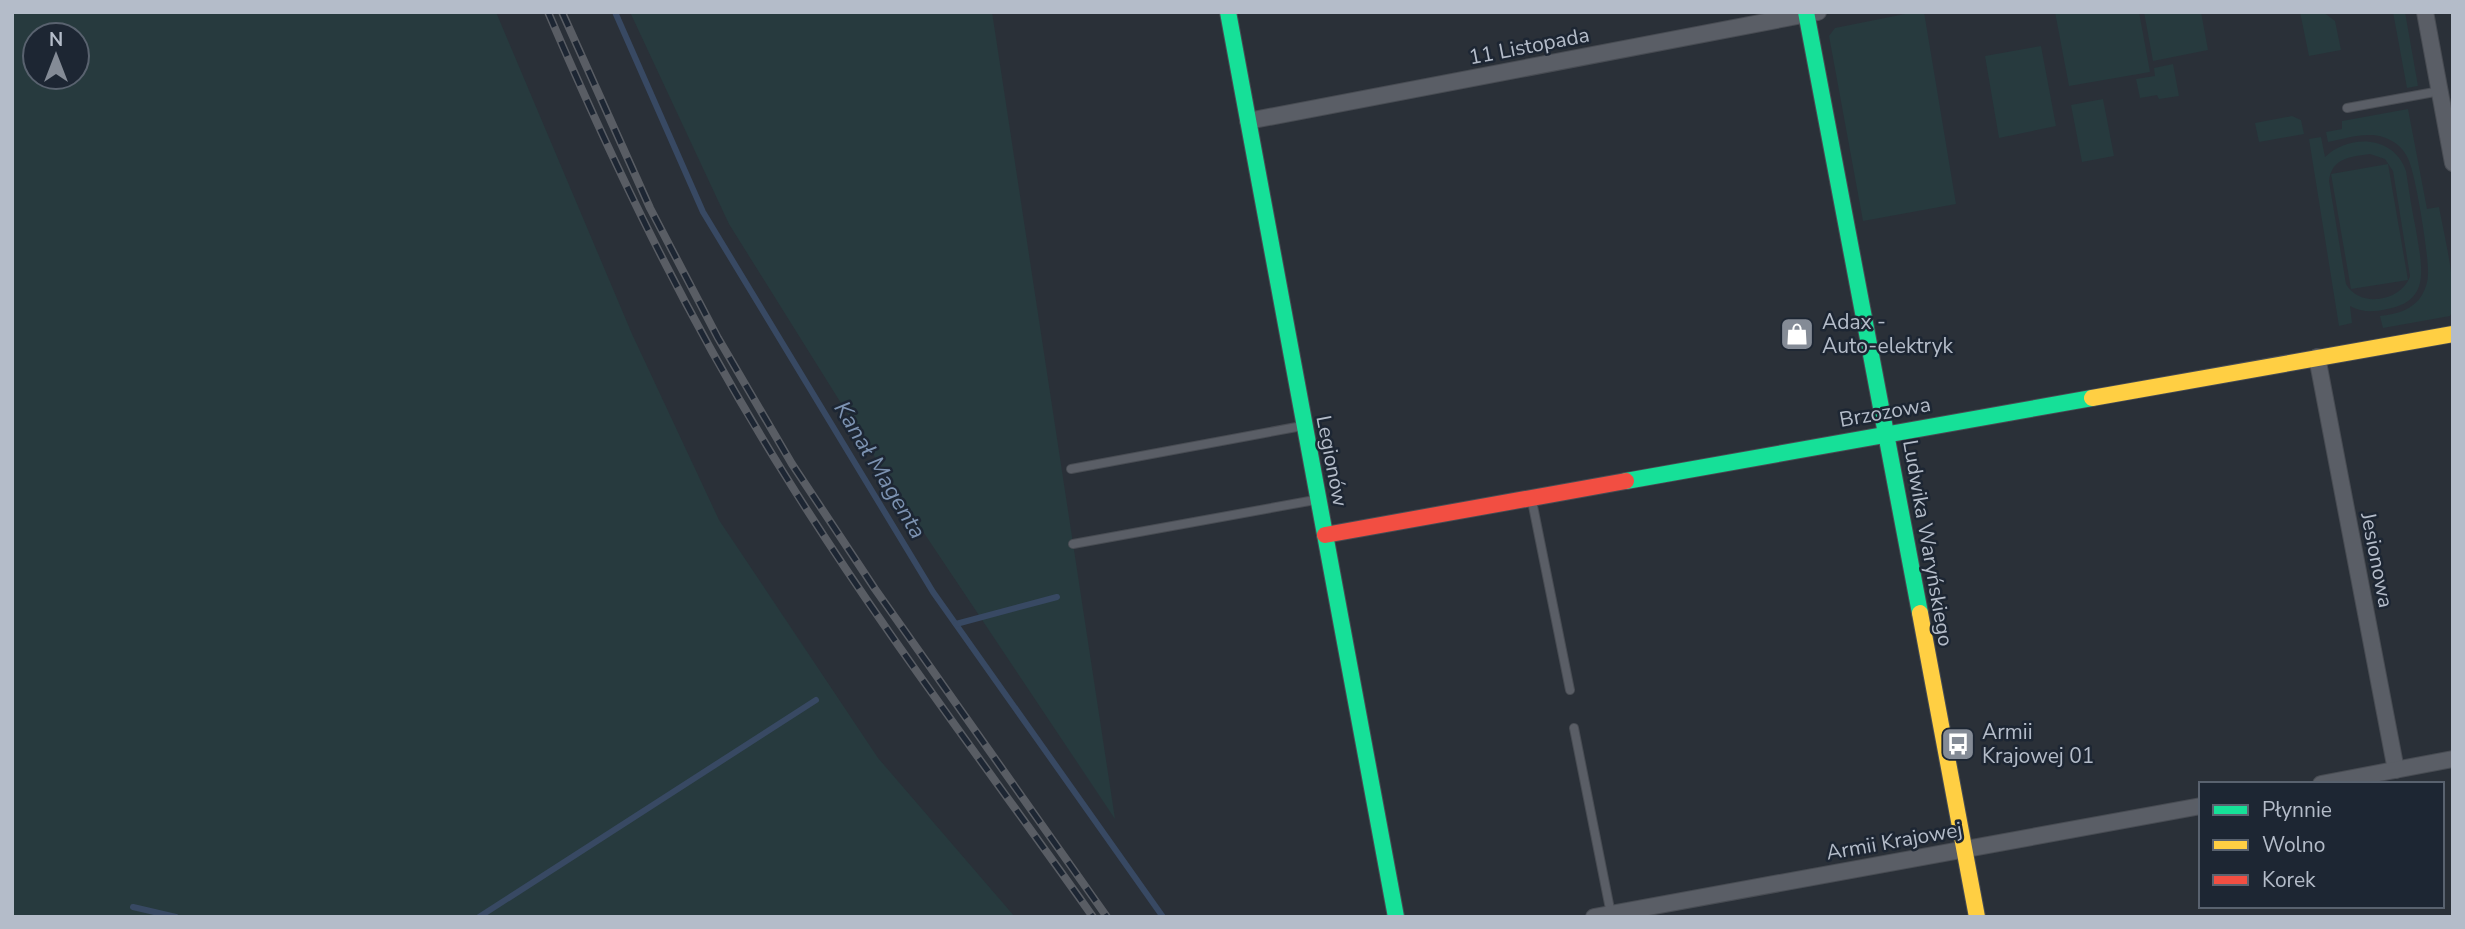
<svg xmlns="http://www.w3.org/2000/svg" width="2465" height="929" viewBox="0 0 2465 929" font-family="'Nunito Sans',sans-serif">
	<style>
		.green { fill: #273a3e; fill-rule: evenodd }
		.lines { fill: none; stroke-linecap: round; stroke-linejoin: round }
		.stream { stroke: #384963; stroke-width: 6 }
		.lane-casing { stroke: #484c53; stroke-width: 10 }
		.street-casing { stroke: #484c53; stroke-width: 18 }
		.fast-casing { stroke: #484c53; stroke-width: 18 }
		.slow-casing { stroke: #484c53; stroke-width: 18 }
		.jam-casing { stroke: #484c53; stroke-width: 18 }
		.lane { stroke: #5a5e66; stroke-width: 8 }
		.street { stroke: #5a5e66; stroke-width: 16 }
		.fast { stroke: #16e098; stroke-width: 16 }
		.slow { stroke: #ffcf43; stroke-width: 16 }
		.jam { stroke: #f24e42; stroke-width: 16 }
		.rail-casing { stroke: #595d64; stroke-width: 8 }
		.rail { stroke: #1d2633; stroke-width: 5; stroke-dasharray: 16; stroke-linecap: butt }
		.labels { text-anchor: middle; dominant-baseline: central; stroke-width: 5; stroke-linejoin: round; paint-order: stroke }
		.street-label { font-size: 21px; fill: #b4bcc9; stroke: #1d2633 }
		.poi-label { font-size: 21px; fill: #b4bcc9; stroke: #1d2633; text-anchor: start }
		.water-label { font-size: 23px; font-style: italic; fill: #7c92b1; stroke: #1d2633 }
	</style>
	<rect width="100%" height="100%" fill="#2a3038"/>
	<g class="green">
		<path d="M12 12H496L632 334 719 520 878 758 1015 917H12ZM35 35H77V77H35Z"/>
		<polygon points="630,12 992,12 1115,819 896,491 729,224"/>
		<polygon points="1915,12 1924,12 1956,204 1863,221 1829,36 1835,28"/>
		<polygon points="2055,12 2139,12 2150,72 2069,86"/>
		<polygon points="2144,12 2201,12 2208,50 2153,61"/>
		<polygon points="2300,12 2323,12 2335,21 2341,50 2309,56"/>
		<polygon points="2393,12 2405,12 2418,86 2407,88"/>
		<polygon points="2041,46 2056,126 1999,138 1985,56"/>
		<polygon points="2173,64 2179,96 2159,99 2157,95 2140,98 2136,79 2155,76 2154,68"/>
		<polygon points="2103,99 2114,156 2082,162 2071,105"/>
		<path d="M2408 109 2427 209 2439 207C2443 229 2460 299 2450 316L2383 328 2380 316C2397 314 2413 310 2422 295 2426 288 2428 281 2428 274 2429 257 2416 177 2409 161 2406 153 2400 145 2392 141 2372 129 2349 138 2328 142L2326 132 2342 129V121Z"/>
		<polygon points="2292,116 2301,120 2304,134 2259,142 2255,123"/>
		<path d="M2321 137 2325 157C2349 134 2394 135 2406 171 2409 191 2412 211 2416 230 2421 264 2433 301 2387 309 2374 312 2363 313 2350 306L2352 323 2339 326 2309 139ZM2370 154 2385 159 2393 171 2410 276C2402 301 2360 309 2346 284L2329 181C2332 157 2351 157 2370 154Z"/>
		<polygon points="2388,164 2408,280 2351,289 2331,174"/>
	</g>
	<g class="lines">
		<g class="stream">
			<polyline points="615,12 703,212 933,592 1163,917"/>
			<polyline points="956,624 1057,597"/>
			<polyline points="133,907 176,917"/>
			<polyline points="479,917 816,700"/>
		</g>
		<g class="lane-casing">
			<g id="lane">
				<polyline points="2347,108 2440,91"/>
				<polyline points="1071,469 1302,426"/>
				<polyline points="1532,501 1570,690"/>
				<polyline points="1073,544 1315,500"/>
				<polyline points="1574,728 1611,914"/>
			</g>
		</g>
		<g class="street-casing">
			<g id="street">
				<polyline points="2425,12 2453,163"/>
				<polyline points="1248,121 1818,12"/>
				<polyline points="2317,357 2396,770"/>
				<polyline points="2321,784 2453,759"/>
				<polyline points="1594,917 2201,806"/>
			</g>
		</g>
		<g class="fast-casing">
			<g id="fast">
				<polyline points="1228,12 1396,917"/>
				<polyline points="1806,12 1920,613"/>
				<polyline points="1626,481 2092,398"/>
			</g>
		</g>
		<g class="slow-casing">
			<g id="slow">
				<polyline points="2092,398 2453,334"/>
				<polyline points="1920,613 1977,917"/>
			</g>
		</g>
		<g class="jam-casing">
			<polyline id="jam" points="1325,535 1626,481"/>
		</g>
		<use href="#lane" class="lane"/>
		<use href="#street" class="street"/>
		<use href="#fast" class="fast"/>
		<use href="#slow" class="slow"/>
		<use href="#jam" class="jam"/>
		<g class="rail-casing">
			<g id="rail">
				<path d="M548 12C617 173 690 323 783 472 878 625 989 770 1093 917"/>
				<polyline points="562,12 650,208 718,338 792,464 875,589 1107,917"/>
			</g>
		</g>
		<use href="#rail" class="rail"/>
	</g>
	<defs>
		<g id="shop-square" transform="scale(1.75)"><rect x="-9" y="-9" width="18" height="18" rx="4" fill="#848b96" stroke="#1d2633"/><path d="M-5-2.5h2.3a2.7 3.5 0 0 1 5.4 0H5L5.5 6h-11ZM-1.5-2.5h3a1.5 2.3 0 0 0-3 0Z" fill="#fff"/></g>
		<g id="bus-square" transform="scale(1.75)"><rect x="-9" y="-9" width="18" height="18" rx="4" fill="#848b96" stroke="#1d2633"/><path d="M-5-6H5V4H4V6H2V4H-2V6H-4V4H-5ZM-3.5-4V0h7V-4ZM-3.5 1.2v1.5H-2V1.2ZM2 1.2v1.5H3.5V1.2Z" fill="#fff"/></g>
	</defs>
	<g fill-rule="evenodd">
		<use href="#shop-square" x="1797" y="334"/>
		<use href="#bus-square" x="1958" y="744"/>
	</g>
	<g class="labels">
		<g class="street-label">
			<text transform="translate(1529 46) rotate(-11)">11 Listopada</text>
			<text transform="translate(1885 412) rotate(-10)">Brzozowa</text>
			<text transform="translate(1332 461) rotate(79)">Legionów</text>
			<text transform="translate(1928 543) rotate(80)">Ludwika Waryńskiego</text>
			<text transform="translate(2377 560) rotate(79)">Jesionowa</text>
			<text transform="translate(1894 841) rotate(-10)">Armii Krajowej</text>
		</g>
		<g class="poi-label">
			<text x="1822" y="322">Adax -<tspan x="1822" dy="24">Auto-elektryk</tspan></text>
			<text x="1982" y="732">Armii<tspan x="1982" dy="24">Krajowej 01</tspan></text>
		</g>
		<g class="water-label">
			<text transform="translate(880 470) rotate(59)">Kanał Magenta</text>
		</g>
	</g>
	<rect width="2465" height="929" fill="none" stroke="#b4bcc9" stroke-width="28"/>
	<rect x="2199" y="782" width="245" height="126" fill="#1d2633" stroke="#59626f" stroke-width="2"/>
	<rect x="2213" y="805" width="35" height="10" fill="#16e098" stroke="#59626f" stroke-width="2"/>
	<text x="2262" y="817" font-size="21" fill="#b4bcc9">Płynnie</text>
	<rect x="2213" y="840" width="35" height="10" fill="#ffcf43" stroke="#59626f" stroke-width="2"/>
	<text x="2262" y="852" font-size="21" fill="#b4bcc9">Wolno</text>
	<rect x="2213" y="875" width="35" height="10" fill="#f24e42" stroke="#59626f" stroke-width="2"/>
	<text x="2262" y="887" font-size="21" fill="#b4bcc9">Korek</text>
	<g transform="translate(56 56)"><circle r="33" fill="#1d2633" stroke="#59626f" stroke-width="2"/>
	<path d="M0-5L12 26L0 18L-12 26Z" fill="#848b96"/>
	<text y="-10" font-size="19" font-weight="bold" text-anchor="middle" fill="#b4bcc9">N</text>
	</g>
</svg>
